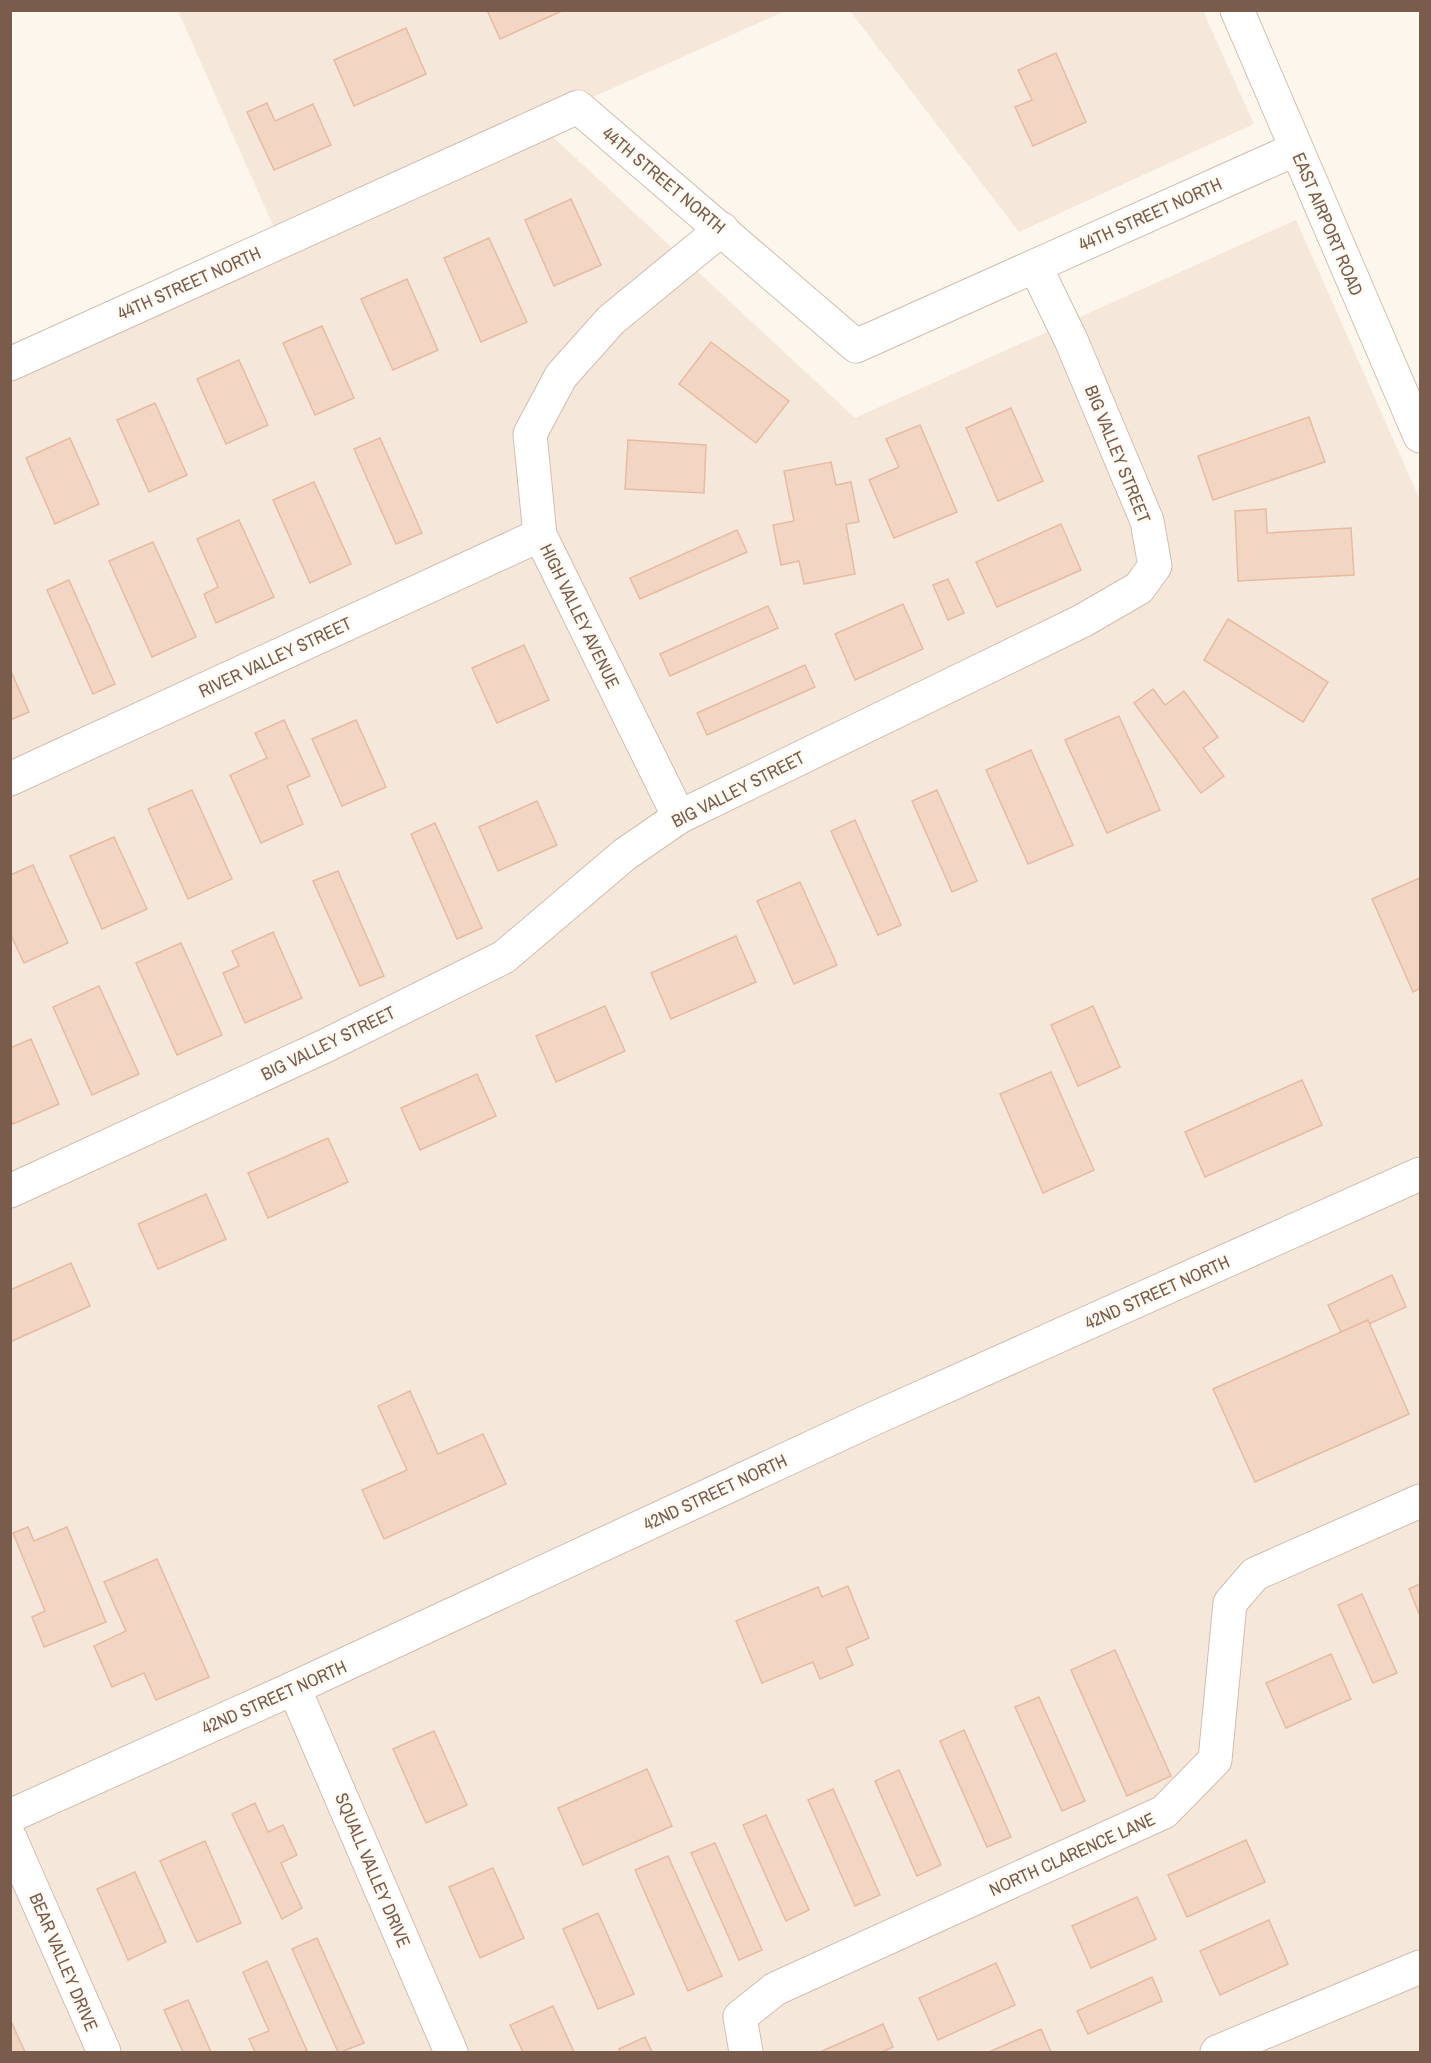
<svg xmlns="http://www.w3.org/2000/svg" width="1431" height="2063" viewBox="0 0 1431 2063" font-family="'Archivo Narrow',sans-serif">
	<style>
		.residential { fill: #f5e8da }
		.building { fill: #f3d5c3; stroke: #e6bba3; stroke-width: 1.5 }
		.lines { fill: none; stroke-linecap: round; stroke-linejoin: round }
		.street-casing { stroke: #d1beb0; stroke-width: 35 }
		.secondary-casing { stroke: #d6c0b0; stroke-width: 35 }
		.street { stroke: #fff; stroke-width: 33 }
		.secondary { stroke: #fff; stroke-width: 33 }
		.labels { text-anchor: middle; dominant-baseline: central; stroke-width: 5; stroke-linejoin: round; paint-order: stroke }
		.street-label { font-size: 18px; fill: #7a5c4d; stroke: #fffaf3 }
	</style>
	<rect width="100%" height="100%" fill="#fdf6ec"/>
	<g class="residential">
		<polygon points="178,11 785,11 537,122 855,418 1296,220 1420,500 1420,2052 11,2052 10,360 279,239"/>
		<polygon points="850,11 1203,11 1254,124 1019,232"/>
	</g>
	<g class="building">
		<polygon points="487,10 564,10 500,39"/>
		<polygon points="406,28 426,74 354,106 334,60"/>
		<polygon points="1056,53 1086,122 1033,146 1015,107 1032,100 1018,70"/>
		<polygon points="267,103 275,121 313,104 331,145 274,170 247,112"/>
		<polygon points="571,199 601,265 554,286 525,220"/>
		<polygon points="489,238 527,322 481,342 444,258"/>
		<polygon points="407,279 438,350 393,370 361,299"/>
		<polygon points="322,326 354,398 315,415 283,343"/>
		<polygon points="711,342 789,401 756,443 679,384"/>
		<polygon points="239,360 268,425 226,444 197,379"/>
		<polygon points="155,403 187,475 149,492 117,420"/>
		<polygon points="1011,408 1043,481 998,501 966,428"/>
		<polygon points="1309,417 1325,462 1213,500 1198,456"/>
		<polygon points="920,425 957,512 894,538 869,480 899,467 886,439"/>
		<polygon points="70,438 99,504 55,524 26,458"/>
		<polygon points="380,438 422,533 396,544 354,449"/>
		<polygon points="628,440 706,445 704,493 625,489"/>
		<polygon points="831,462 836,485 851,482 859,522 846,524 855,574 804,584 799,561 781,565 773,525 794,521 784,471"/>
		<polygon points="314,482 351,564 310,583 273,500"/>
		<polygon points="1266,509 1267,533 1351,528 1354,575 1238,581 1235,511"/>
		<polygon points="239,520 274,597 216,623 204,594 218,587 197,539"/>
		<polygon points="1061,524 1081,570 997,607 976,562"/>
		<polygon points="737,530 747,552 640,599 630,578"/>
		<polygon points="153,542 196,637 152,657 109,561"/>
		<polygon points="948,579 964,613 948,620 933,585"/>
		<polygon points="69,580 115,684 93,694 47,590"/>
		<polygon points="903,604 923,649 855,680 835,634"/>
		<polygon points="768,606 778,628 670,676 660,654"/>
		<polygon points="1228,619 1328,682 1303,722 1204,660"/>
		<polygon points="524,645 549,700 497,723 472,668"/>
		<polygon points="805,665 815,687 707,735 697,713"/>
		<polygon points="10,669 29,712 10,720"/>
		<polygon points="1153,689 1165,705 1184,691 1218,737 1203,748 1224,776 1201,793 1134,703"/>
		<polygon points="1119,716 1160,810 1107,833 1065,740"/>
		<polygon points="284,720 310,776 287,786 303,824 261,843 230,775 267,758 255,733"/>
		<polygon points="356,720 386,787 342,806 312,739"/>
		<polygon points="1031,750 1073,845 1028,864 986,770"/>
		<polygon points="192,790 232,879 188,899 148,809"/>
		<polygon points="937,790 977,881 952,892 912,801"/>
		<polygon points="537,801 557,845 498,871 479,827"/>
		<polygon points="855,820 901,925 878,935 831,831"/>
		<polygon points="435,823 482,928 457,939 411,834"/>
		<polygon points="114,837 147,909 102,929 70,856"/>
		<polygon points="33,865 68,943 24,963 10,933 10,875"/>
		<polygon points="338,871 384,976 360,986 313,881"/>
		<polygon points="1420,878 1420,988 1413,992 1372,899"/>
		<polygon points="800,882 837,965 794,984 757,901"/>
		<polygon points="273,932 302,998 245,1023 223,973 239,966 232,951"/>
		<polygon points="736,936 756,982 671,1019 651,973"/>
		<polygon points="181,943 222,1035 177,1055 136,963"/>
		<polygon points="99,986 139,1074 92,1095 53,1007"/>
		<polygon points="605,1006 625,1051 556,1082 536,1036"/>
		<polygon points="1093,1006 1120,1067 1078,1086 1051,1025"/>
		<polygon points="31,1039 59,1104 13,1124 10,1117 10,1048"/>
		<polygon points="1051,1072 1094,1170 1043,1193 1000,1094"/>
		<polygon points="477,1074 496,1116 420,1150 401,1108"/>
		<polygon points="1302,1080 1322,1125 1205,1177 1185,1132"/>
		<polygon points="328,1138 348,1182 268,1218 248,1173"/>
		<polygon points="206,1194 226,1239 158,1269 138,1224"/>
		<polygon points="71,1263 90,1306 10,1342 10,1290"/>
		<polygon points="1392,1275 1406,1307 1369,1324 1368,1320 1341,1332 1328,1305"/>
		<polygon points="1368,1320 1409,1414 1255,1482 1213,1389"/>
		<polygon points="410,1391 438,1454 483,1434 506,1484 384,1539 362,1490 407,1470 378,1406"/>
		<polygon points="28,1527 34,1541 67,1527 106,1622 44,1647 32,1617 45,1611 13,1533"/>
		<polygon points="157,1559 209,1677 156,1700 144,1673 112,1687 94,1646 126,1631 104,1582"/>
		<polygon points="1420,1584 1420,1616 1409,1589"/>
		<polygon points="848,1586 869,1638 846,1648 853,1665 820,1679 813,1662 762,1683 736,1621 818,1587 822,1597"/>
		<polygon points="1362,1594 1397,1673 1373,1683 1338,1605"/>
		<polygon points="1115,1650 1171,1776 1127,1796 1071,1670"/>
		<polygon points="1331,1654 1351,1699 1286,1728 1266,1683"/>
		<polygon points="1039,1697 1085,1801 1062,1811 1015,1707"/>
		<polygon points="964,1730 1011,1837 987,1847 940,1741"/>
		<polygon points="434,1731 467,1805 426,1823 393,1749"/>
		<polygon points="647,1769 672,1826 583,1865 558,1808"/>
		<polygon points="899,1770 941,1865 917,1876 875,1781"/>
		<polygon points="833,1789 880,1895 855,1906 808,1800"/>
		<polygon points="255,1803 268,1832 283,1825 297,1855 281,1863 302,1908 282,1919 232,1814"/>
		<polygon points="766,1815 809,1910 786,1921 743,1825"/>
		<polygon points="1246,1840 1265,1882 1187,1917 1168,1875"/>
		<polygon points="205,1841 241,1923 197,1942 160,1861"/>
		<polygon points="715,1843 762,1950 739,1960 691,1853"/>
		<polygon points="668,1856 722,1976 688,1991 635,1870"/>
		<polygon points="493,1868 524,1938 480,1958 449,1887"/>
		<polygon points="135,1872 166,1942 128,1960 97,1889"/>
		<polygon points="1137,1897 1156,1939 1091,1968 1072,1926"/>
		<polygon points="598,1913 634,1994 598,2009 563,1929"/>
		<polygon points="1269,1920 1288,1964 1220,1995 1200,1951"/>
		<polygon points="317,1938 364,2043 341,2052 338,2052 292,1949"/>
		<polygon points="267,1961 307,2051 302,2052 255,2052 249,2039 269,2031 243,1972"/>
		<polygon points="996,1963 1015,2005 938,2040 919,1998"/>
		<polygon points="1152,1977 1162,2001 1088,2034 1077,2011"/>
		<polygon points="188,2000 211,2052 183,2052 164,2010"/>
		<polygon points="553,2006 574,2052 523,2052 510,2025"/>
		<polygon points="10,2019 25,2052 10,2052"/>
		<polygon points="883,2024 893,2047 882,2052 820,2052"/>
		<polygon points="1041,2029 1051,2052 989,2052"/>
		<polygon points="645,2037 652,2052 620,2052 619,2049"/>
	</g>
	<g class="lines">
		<g class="street-casing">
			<g id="street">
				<polyline points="10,364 578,107 856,346 1296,149"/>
				<polyline points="10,779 540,535"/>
				<polyline points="679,817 540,535 530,434 561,376 611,320 722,229"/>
				<polyline points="10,1191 325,1046 504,957 624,855 679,817 1082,621 1139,588 1155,566 1147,521 1071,340 1035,266"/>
				<polyline points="294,1688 451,2052"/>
				<polyline points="10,1816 294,1688 875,1418 1420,1174"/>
				<polyline points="10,1838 104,2052"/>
				<polyline points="746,2052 740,2017 775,1989 1164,1812 1215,1760 1230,1603 1255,1574 1420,1501"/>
				<polyline points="1217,2052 1420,1967"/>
			</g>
		</g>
		<g class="secondary-casing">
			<polyline id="secondary" points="1237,10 1420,436"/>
		</g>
		<use href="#street" class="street"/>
		<use href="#secondary" class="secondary"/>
	</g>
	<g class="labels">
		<g class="street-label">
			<text transform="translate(664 180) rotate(40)">44TH STREET NORTH</text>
			<text transform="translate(1150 214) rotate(-24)">44TH STREET NORTH</text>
			<text transform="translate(1328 224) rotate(67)">EAST AIRPORT ROAD</text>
			<text transform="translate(189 283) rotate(-24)">44TH STREET NORTH</text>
			<text transform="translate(1118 454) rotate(68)">BIG VALLEY STREET</text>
			<text transform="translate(580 616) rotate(64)">HIGH VALLEY AVENUE</text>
			<text transform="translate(275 657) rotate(-25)">RIVER VALLEY STREET</text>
			<text transform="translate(738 789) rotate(-27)">BIG VALLEY STREET</text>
			<text transform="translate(328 1043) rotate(-26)">BIG VALLEY STREET</text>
			<text transform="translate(1157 1292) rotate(-24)">42ND STREET NORTH</text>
			<text transform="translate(715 1492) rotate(-25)">42ND STREET NORTH</text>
			<text transform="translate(274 1697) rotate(-24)">42ND STREET NORTH</text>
			<text transform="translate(1072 1854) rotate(-24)">NORTH CLARENCE LANE</text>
			<text transform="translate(373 1870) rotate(67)">SQUALL VALLEY DRIVE</text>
			<text transform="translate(64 1962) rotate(67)">BEAR VALLEY DRIVE</text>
		</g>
	</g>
	<rect width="1431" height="2063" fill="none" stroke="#7a5c4d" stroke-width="24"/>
</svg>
